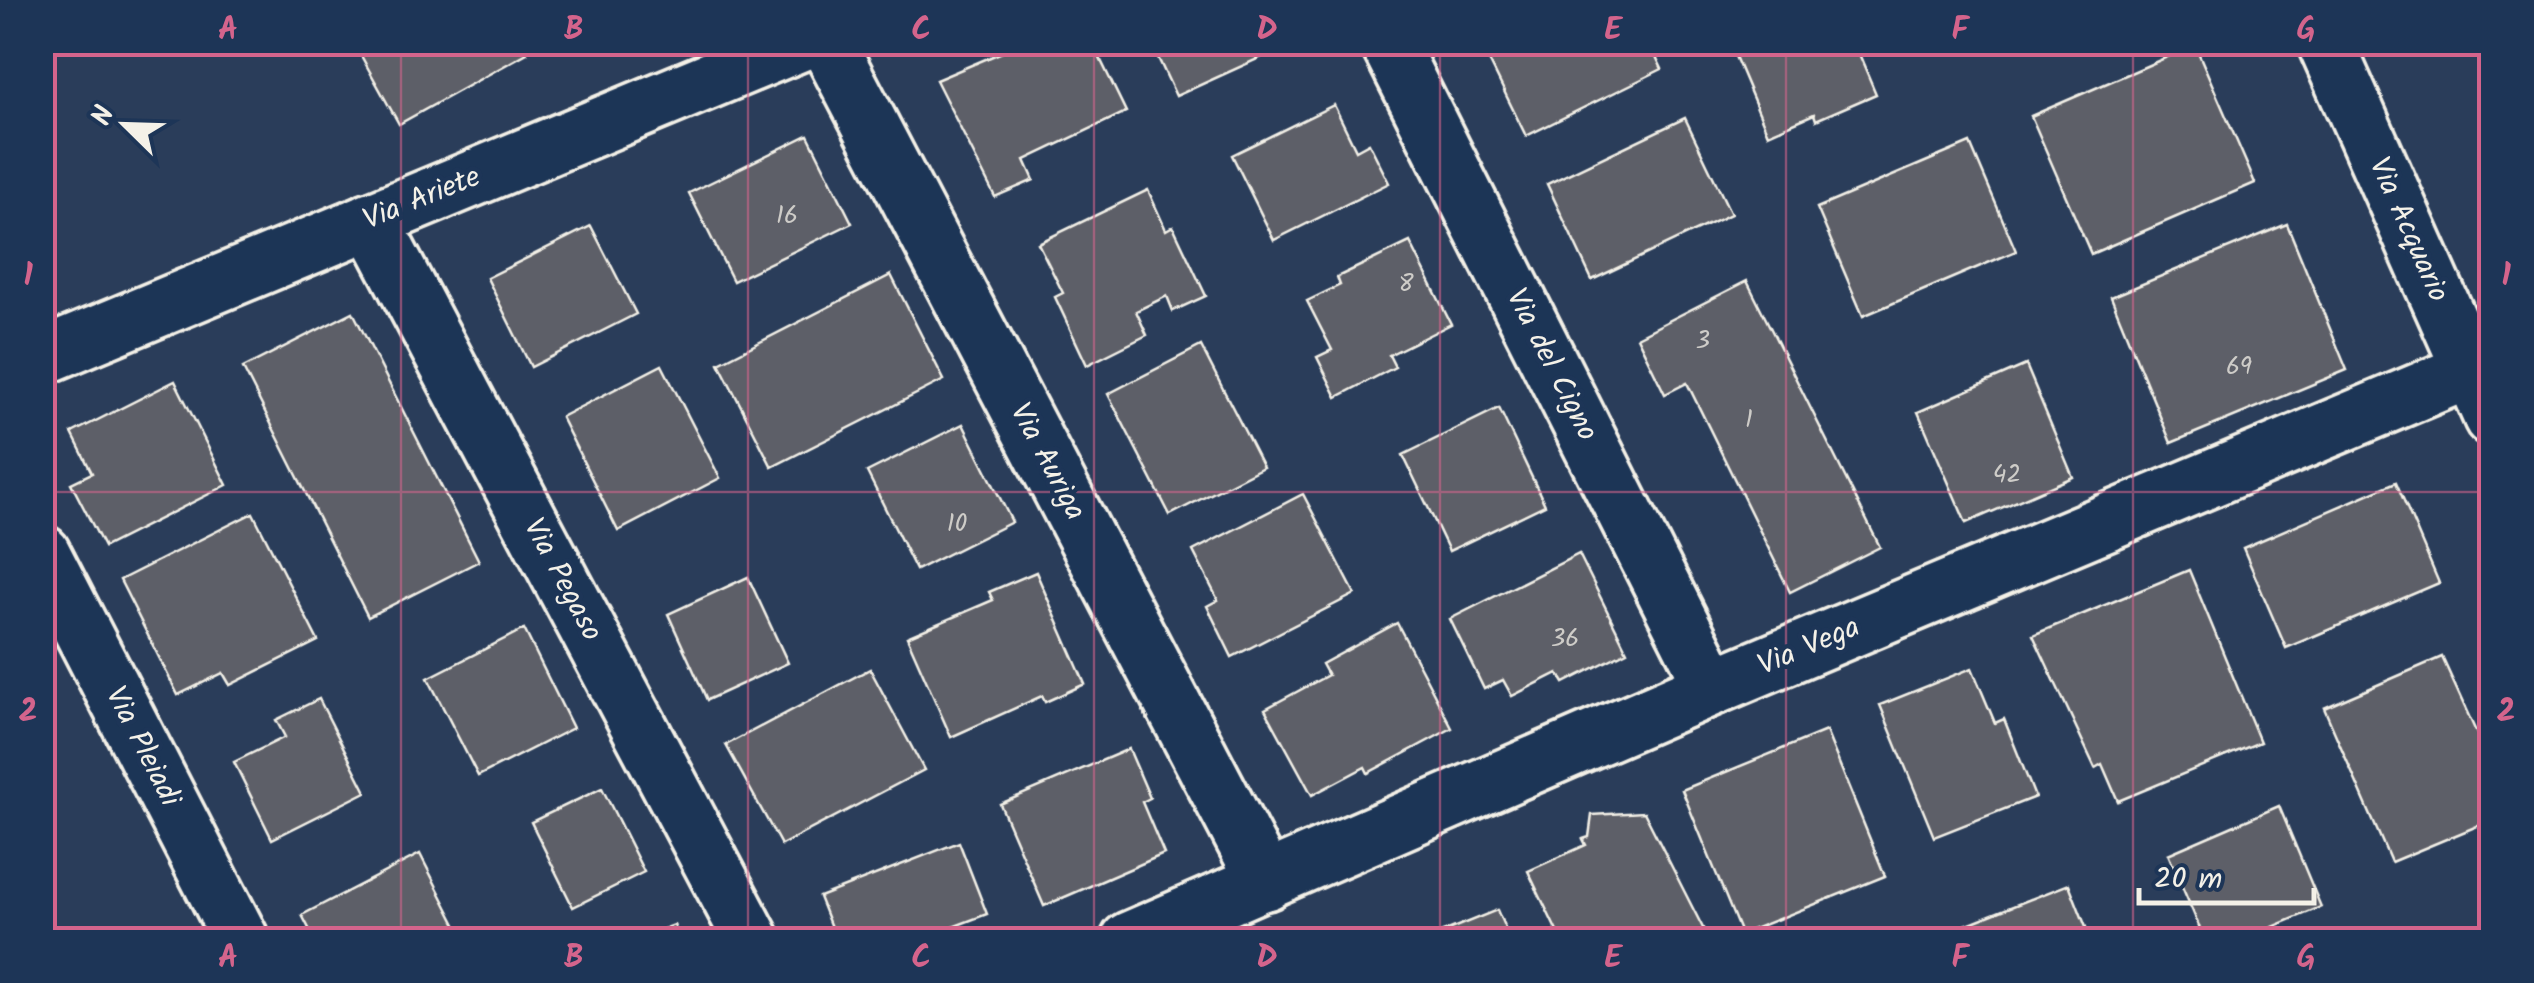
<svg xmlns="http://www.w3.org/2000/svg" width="2534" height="983" viewBox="0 0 2534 983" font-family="Kalam,sans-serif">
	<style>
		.building { fill: #5d5e67; stroke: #f4f1e8; stroke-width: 2.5 }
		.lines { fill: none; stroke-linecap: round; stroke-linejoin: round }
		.street-casing { stroke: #f4f1e8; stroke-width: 62 }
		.street { stroke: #1d3557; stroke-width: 55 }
		.grid { fill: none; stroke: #d4648c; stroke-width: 2.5; stroke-opacity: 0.55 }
		.labels { text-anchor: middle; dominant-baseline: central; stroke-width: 9; stroke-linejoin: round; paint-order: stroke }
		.number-label { font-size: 25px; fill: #ceccc8 }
		.street-label { font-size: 30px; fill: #f4f1e8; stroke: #1d3557 }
		.neatline { fill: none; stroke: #d4648c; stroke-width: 4 }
		.grid-label { font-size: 32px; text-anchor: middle; font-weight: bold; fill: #d4648c }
	</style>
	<rect width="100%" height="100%" fill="#2a3d5a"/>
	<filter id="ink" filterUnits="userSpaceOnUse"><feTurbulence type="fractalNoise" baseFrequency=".01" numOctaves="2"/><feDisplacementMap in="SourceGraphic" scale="20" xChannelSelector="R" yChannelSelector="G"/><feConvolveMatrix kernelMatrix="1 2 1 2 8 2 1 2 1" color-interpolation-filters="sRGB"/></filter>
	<g filter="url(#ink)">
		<g class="building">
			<polygon points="377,42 521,42 527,53 399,124 359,52"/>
			<polygon points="1026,42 1092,42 1126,112 1025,160 1034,180 995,197 936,80"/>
			<polygon points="1146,42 1295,42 1176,96 1153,47 1149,48"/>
			<polygon points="1480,42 1649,42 1662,69 1526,136"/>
			<polygon points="1729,42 1854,42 1876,94 1816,120 1814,114 1768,134"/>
			<polygon points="2456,42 2492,42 2492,58 2486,46 2462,56"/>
			<polygon points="2195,45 2255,183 2091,254 2031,116"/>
			<polygon points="1334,105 1356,150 1369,143 1389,183 1274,240 1232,155"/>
			<polygon points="1685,118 1731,214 1592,280 1547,184"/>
			<polygon points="808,135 852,223 733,281 689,193"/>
			<polygon points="1970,143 2016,251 1863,316 1817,208"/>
			<polygon points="1148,190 1166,230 1173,226 1206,296 1173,311 1167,296 1136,311 1147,335 1087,365 1055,297 1063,293 1038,243"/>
			<polygon points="2287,224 2347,370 2171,443 2111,297"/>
			<polygon points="591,226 636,314 531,367 487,278"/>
			<polygon points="1410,242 1451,324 1389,355 1395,367 1337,397 1317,357 1332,350 1307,301 1340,285 1337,277"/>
			<polygon points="891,275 944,380 772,467 719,363"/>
			<polygon points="1747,281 1880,547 1790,592 1687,383 1665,394 1637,337"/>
			<polygon points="353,312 479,561 368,617 243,368"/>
			<polygon points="1201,346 1263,467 1170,515 1108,394"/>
			<polygon points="662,365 720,478 618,531 561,417"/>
			<polygon points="2026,365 2073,477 1966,523 1918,412"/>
			<polygon points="175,381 227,485 104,547 71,483 92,473 72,433"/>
			<polygon points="1499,408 1545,505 1449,551 1403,455"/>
			<polygon points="963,424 1012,522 916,570 867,472"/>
			<polygon points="2396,482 2439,583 2286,648 2243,548"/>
			<polygon points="1303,494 1355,594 1232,657 1207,606 1218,600 1193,551"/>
			<polygon points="253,513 318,641 230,685 223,673 178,695 120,580"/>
			<polygon points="1579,554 1627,651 1564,683 1558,673 1512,696 1503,680 1484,689 1450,619"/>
			<polygon points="2189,570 2260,742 2118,801 2102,764 2095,768 2033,635"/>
			<polygon points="1036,572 1085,684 1045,702 1042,696 951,737 907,637 993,600 989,592"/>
			<polygon points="748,577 788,663 707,700 668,614"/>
			<polygon points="1397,623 1452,728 1368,773 1365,767 1312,795 1265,709 1328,675 1322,664"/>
			<polygon points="524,629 573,728 478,776 428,678"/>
			<polygon points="2442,657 2492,767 2492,806 2487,822 2391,862 2324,708"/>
			<polygon points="1972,668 1995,723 2004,719 2035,797 1934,837 1880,705"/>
			<polygon points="870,669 924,770 781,845 726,745"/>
			<polygon points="319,699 366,792 272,839 234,762 285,737 276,720"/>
			<polygon points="1826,731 1885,876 1741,934 1682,790"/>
			<polygon points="1129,749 1150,798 1142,802 1164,854 1044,906 1000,804"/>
			<polygon points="602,788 644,872 573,907 531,822"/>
			<polygon points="2279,806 2321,907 2242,940 2205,940 2168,854"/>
			<polygon points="1644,812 1707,936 1696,940 1561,940 1528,871 1586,845 1583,839 1589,837 1592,815"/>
			<polygon points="959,842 987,914 918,940 844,940 843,938 836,940 819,897"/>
			<polygon points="420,854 464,940 315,940 302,915"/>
			<polygon points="2069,884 2091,940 1927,940"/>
			<polygon points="1497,910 1510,940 1423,940"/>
			<polygon points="674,925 680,940 634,940"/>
			<polygon points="161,931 166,940 142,940"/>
		</g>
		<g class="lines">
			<g class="street-casing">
				<g id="street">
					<polyline points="827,42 1266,882"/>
					<polyline points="1388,42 1713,687"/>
					<polyline points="2325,42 2492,418"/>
					<polyline points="371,220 752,940"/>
					<polyline points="42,357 802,42"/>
					<polyline points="42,553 241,940"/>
					<polyline points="1129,940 1713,687 2492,361"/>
				</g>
			</g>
			<use href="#street" class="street"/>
		</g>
	</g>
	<path class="grid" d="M401 42V940M748 42V940M1094 42V940M1440 42V940M1786 42V940M2133 42V940M42 492H2492"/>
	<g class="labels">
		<g class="number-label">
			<text x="787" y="216">16</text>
			<text x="1406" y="284">8</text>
			<text x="1703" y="341">3</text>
			<text x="2239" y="367">69</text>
			<text x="1749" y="420">1</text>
			<text x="2007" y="475">42</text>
			<text x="957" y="524">10</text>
			<text x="1565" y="639">36</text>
		</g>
		<g class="street-label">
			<text transform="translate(422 199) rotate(-22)">Via Ariete</text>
			<text transform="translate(2408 230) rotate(66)">Via Acquario</text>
			<text transform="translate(1551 365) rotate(63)">Via del Cigno</text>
			<text transform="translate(1047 462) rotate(62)">Via Auriga</text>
			<text transform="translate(562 580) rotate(62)">Via Pegaso</text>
			<text transform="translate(1809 647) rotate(-23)">Via Vega</text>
			<text transform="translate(142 747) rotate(63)">Via Pleiadi</text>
		</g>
	</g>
	<rect width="2534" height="983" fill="none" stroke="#1d3557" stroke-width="110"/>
	<g transform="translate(125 125) rotate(293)" stroke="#1d3557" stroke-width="8" paint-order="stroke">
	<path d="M0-8L18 38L0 25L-18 38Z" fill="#f4f1e8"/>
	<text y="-15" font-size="28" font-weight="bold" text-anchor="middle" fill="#f4f1e8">N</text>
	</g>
	<path d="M2139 888v15h175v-15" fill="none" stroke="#f4f1e8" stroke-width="5"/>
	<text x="2154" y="888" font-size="30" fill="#f4f1e8" stroke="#1d3557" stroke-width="8" paint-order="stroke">20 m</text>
	<rect x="55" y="55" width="2424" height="873" class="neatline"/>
	<g class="grid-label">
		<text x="228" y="39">A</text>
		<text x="574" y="39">B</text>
		<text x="921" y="39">C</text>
		<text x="1267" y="39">D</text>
		<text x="1613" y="39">E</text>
		<text x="1960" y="39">F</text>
		<text x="2306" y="39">G</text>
		<text x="28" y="285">1</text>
		<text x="2506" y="285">1</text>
		<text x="28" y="721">2</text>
		<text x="2506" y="721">2</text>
		<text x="228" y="967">A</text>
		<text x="574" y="967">B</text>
		<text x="921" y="967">C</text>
		<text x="1267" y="967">D</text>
		<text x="1613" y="967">E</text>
		<text x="1960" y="967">F</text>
		<text x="2306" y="967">G</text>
	</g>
</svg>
